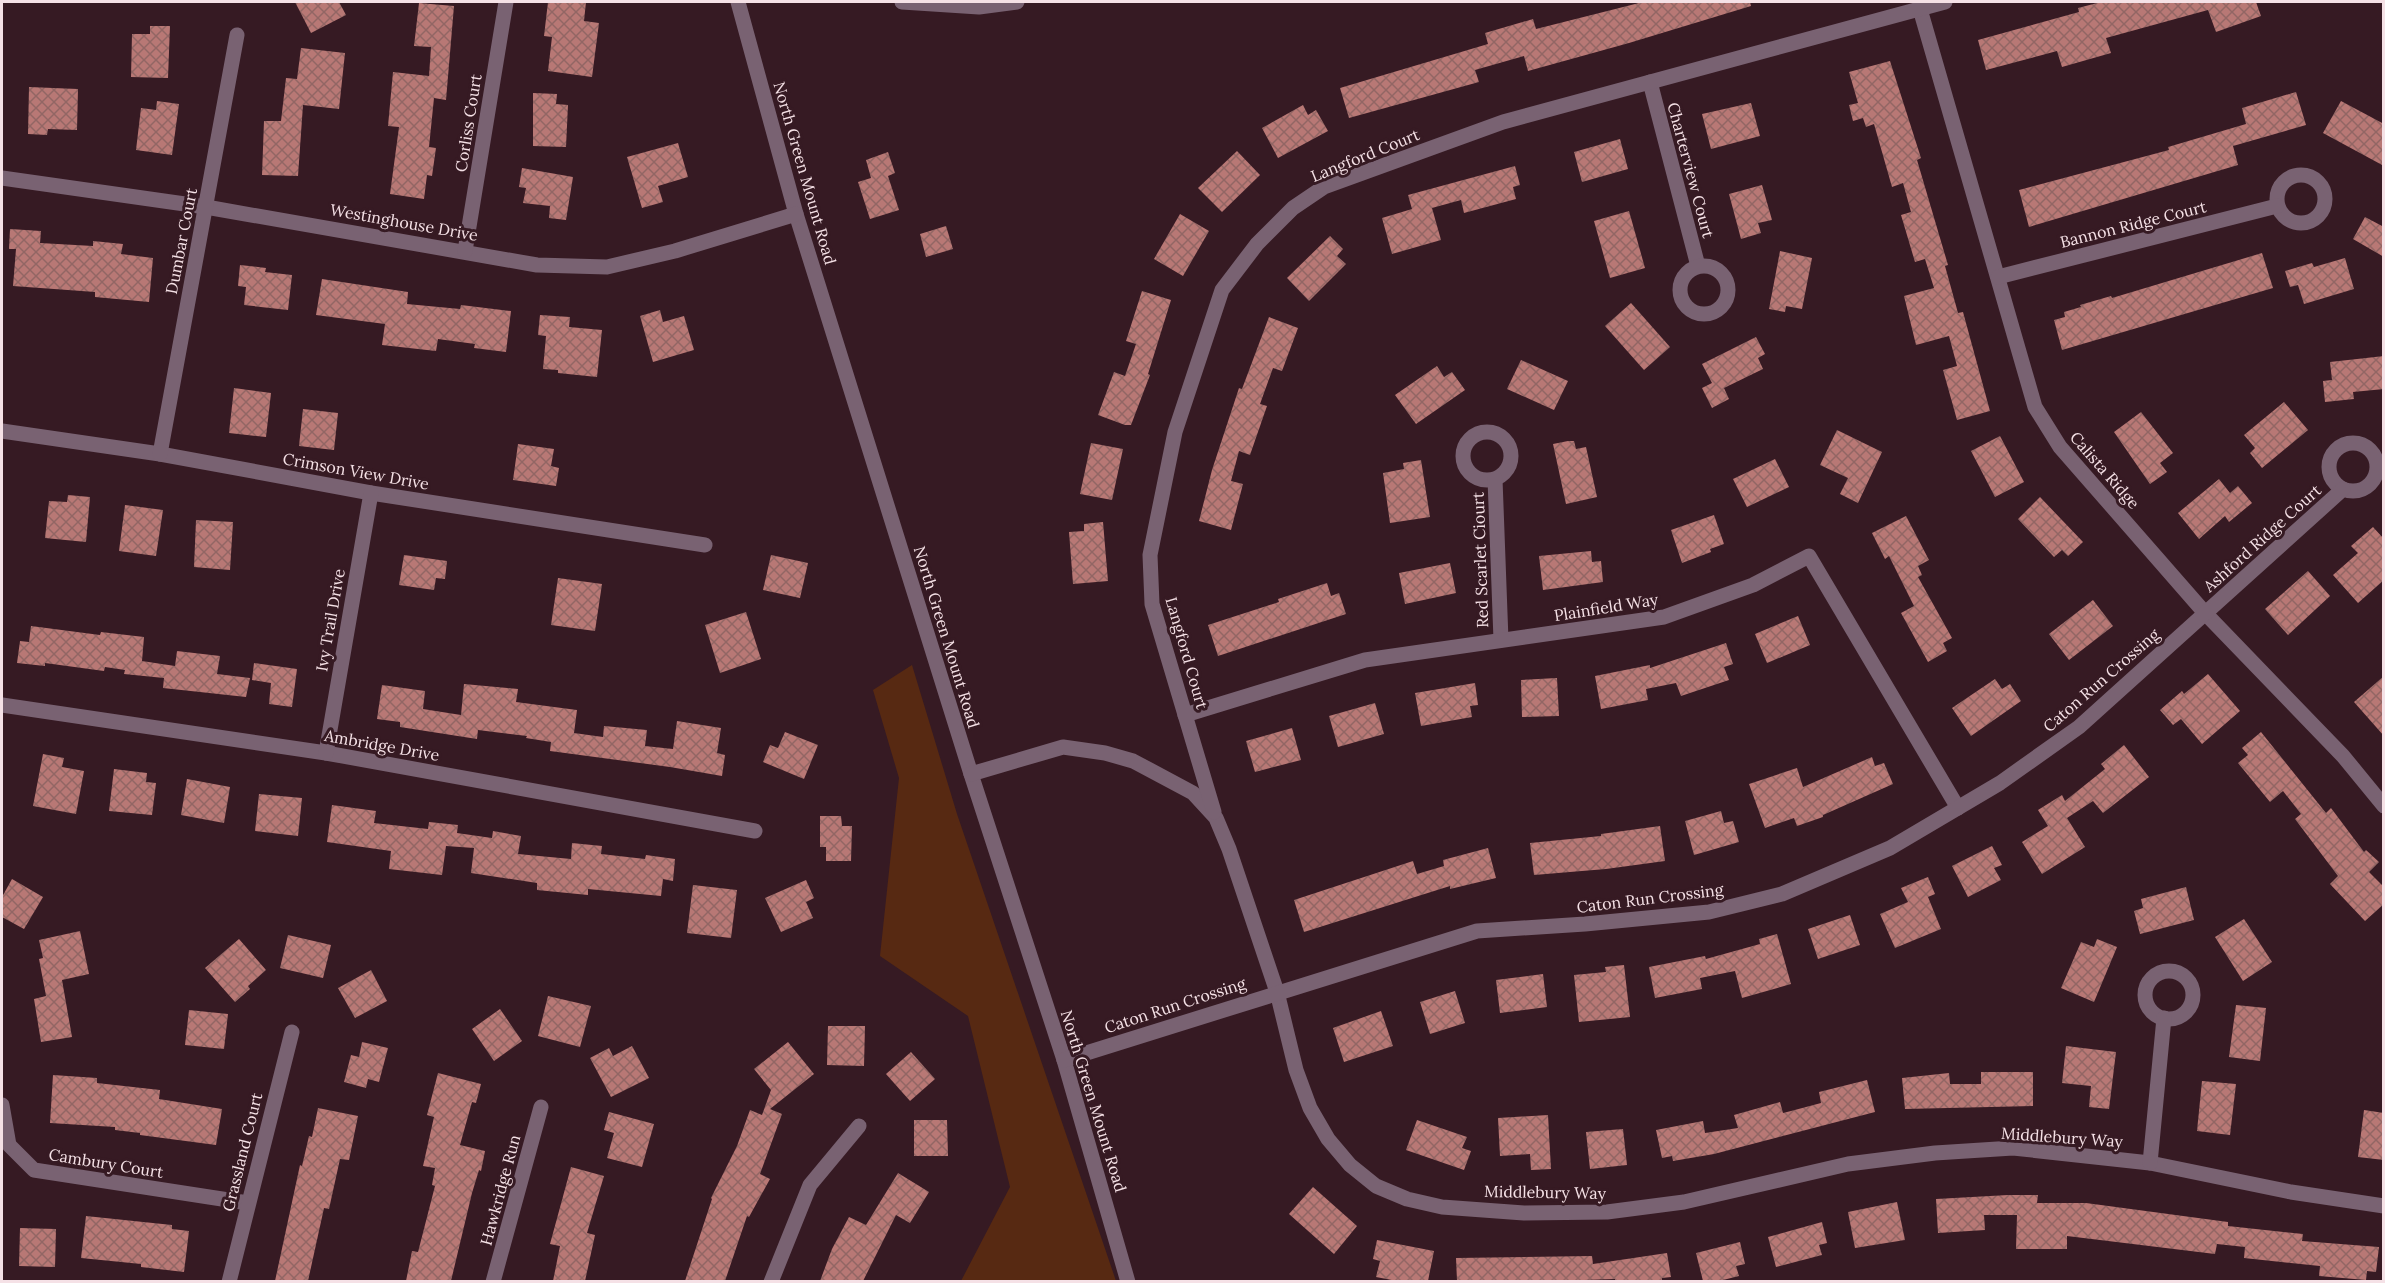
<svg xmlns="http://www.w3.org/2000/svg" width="2385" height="1283" viewBox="0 0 2385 1283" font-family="Lora,serif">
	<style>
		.grass { fill: #572912 }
		.building { fill: url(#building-cross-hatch) }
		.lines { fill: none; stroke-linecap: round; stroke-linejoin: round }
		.minor { stroke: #796272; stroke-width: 15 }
		.labels { text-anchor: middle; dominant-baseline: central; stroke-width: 6; stroke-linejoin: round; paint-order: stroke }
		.street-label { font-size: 16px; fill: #f5e1e6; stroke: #361a23 }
	</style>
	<defs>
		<pattern id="building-cross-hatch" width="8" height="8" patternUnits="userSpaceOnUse" patternTransform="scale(1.5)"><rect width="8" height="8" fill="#b87875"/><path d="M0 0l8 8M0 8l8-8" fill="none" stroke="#926664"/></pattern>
	</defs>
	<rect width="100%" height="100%" fill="#361a23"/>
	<polygon class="grass" points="912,665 957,814 1116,1281 961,1281 1010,1187 968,1016 880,956 899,778 873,690"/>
	<g class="building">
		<polygon points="295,2 339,2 346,15 311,33"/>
		<polygon points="548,2 586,2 584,21 599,23 592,77 548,71 552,37 544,36"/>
		<polygon points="1643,2 1750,2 1751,6 1629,43 1528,71 1524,56 1475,70 1479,82 1349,118 1340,88 1488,44 1485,33 1533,19 1536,29"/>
		<polygon points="2101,2 2256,2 2261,16 2216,32 2208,10 2106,38 2111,53 2062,67 2057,51 1986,70 1978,40 2079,12 2078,8"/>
		<polygon points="419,3 454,6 446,100 434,98 429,147 436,148 432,176 427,175 424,199 390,194 399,127 388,126 393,72 429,76 431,47 414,46"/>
		<polygon points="150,26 170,26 168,78 131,77 132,34 150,34"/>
		<polygon points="301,48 345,53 339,109 303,105 298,176 262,175 264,121 281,121 286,78 297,79"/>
		<polygon points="1890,61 1921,158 1917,160 1948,265 1945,266 1958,313 1963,312 1990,411 1957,420 1943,370 1957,366 1949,336 1916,345 1904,296 1934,288 1925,259 1915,262 1901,215 1911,212 1903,183 1892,187 1874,124 1866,127 1863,118 1853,121 1849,105 1858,103 1849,72"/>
		<polygon points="29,87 78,89 77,130 48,129 47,135 28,134"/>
		<polygon points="2296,92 2306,125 2233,146 2238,165 2029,227 2019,190 2169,150 2168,147 2246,124 2242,108"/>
		<polygon points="533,93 557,94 556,104 568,105 566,147 533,146"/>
		<polygon points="157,101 179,104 172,155 136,150 141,108 156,110"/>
		<polygon points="2341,101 2384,124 2384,166 2323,133"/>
		<polygon points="1751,103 1760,136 1711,149 1702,114"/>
		<polygon points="1303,105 1308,115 1316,110 1328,131 1278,158 1262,128"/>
		<polygon points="1620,139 1628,169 1582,182 1574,152"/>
		<polygon points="678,143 688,177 658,186 663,202 642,208 627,157"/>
		<polygon points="1237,151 1260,175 1222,212 1198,188"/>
		<polygon points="888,152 895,173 888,176 899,210 870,219 858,182 871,178 866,160"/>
		<polygon points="1515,166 1520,185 1513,187 1516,199 1464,213 1461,200 1432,208 1441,240 1392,254 1382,218 1412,209 1408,195"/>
		<polygon points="522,168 573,177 566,220 549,218 550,206 523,203 526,188 519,187"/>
		<polygon points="1762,185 1772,220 1758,223 1761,233 1741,239 1729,194"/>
		<polygon points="1629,211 1645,268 1610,278 1594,221"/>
		<polygon points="1180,214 1209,231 1183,276 1154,259"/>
		<polygon points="2365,217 2384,227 2384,257 2353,239"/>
		<polygon points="946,226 953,249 926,257 920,234"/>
		<polygon points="10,229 41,231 40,243 93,246 93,241 123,244 121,254 153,258 149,302 95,297 95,292 13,286 16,249 9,249"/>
		<polygon points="1330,236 1343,249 1337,256 1346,264 1309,301 1287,278"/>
		<polygon points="1780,251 1812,258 1802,309 1786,306 1785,312 1769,309"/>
		<polygon points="2262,253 2273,288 2062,350 2054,320 2065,317 2064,312 2081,307 2080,305 2111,296 2112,298"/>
		<polygon points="2345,258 2354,289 2304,304 2298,285 2290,287 2285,271 2312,263 2314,267"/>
		<polygon points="240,265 266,268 265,272 292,275 288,310 244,305 246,287 238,286"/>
		<polygon points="322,279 408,292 407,304 460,309 461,305 511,311 506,352 474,348 475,344 438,339 436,351 382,345 385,324 316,315"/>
		<polygon points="1142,291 1171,300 1148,374 1150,375 1131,425 1125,425 1098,415 1114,372 1125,376 1136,344 1126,341"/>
		<polygon points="1631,303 1670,347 1644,370 1605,326"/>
		<polygon points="660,310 663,322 684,316 694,350 653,362 640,316"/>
		<polygon points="540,315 570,317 569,327 602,330 597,377 558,373 558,370 543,369 546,336 538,335"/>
		<polygon points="1269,317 1298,328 1282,371 1273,368 1260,404 1267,406 1250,455 1239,451 1231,481 1243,484 1231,530 1199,521 1212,470 1239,388 1242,389"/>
		<polygon points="1756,337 1765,354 1758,358 1763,369 1724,388 1729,399 1712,408 1702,388 1712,383 1702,364"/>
		<polygon points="2384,356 2384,389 2353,392 2354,399 2325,402 2323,381 2332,380 2330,362"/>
		<polygon points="1521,360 1568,381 1554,410 1507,389"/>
		<polygon points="1437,366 1444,377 1452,372 1465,390 1416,424 1395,395"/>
		<polygon points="234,388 271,393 266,437 229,433"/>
		<polygon points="2284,402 2308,430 2262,468 2250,453 2255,448 2244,435"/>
		<polygon points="303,409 338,413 334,450 299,446"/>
		<polygon points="2141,412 2173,453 2160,463 2167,472 2150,484 2114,432"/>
		<polygon points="1837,430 1882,452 1858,503 1840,494 1848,478 1820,465"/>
		<polygon points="2000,436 2024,482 1995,497 1971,451"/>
		<polygon points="1568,441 1574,441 1576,449 1586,447 1597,497 1566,504 1553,444"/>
		<polygon points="1091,443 1123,449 1112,500 1080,494"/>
		<polygon points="518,444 554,449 551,466 559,468 556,486 513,480"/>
		<polygon points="1775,459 1789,487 1747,507 1733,479"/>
		<polygon points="1421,460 1430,517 1390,523 1383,473 1404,469 1403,463"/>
		<polygon points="2219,479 2230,493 2238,486 2252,503 2229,522 2225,516 2199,539 2178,513"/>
		<polygon points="68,495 90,497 86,542 45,538 49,501 67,502"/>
		<polygon points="2040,497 2083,542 2068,556 2062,550 2054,557 2018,519"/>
		<polygon points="125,505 163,510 156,556 119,551"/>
		<polygon points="1714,515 1724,544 1710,549 1711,552 1682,563 1671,530"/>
		<polygon points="1906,516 1929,560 1918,566 1922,575 1918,577 1952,638 1943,643 1947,651 1928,662 1901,613 1914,606 1889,556 1885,559 1872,533"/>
		<polygon points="196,520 233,522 230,570 194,567"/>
		<polygon points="1103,522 1108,581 1073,584 1069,532 1084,531 1084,524"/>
		<polygon points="2373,527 2384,539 2384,580 2358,603 2333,575 2358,553 2351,546"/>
		<polygon points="1591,551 1592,562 1601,561 1603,582 1543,590 1539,556"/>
		<polygon points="404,555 447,561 445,579 436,578 434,590 399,585"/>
		<polygon points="771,555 808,563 800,598 763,590"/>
		<polygon points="1450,563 1456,593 1405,604 1399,573"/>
		<polygon points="2308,571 2330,596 2288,635 2265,609"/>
		<polygon points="558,578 602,584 595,631 551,625"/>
		<polygon points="1327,583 1331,596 1339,593 1346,614 1218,656 1208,625 1279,602 1278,599"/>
		<polygon points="2093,600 2113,626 2069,660 2049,634"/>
		<polygon points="746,612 761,659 720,673 705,625"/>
		<polygon points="1798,616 1810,645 1767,663 1755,634"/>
		<polygon points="31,626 100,635 101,632 144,637 142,661 175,666 177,651 220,656 217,674 250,678 246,697 163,688 164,678 124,674 125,670 105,667 104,671 45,663 45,666 17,663 20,641 29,642"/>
		<polygon points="1726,643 1733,664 1724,667 1729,680 1681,696 1676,683 1646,689 1648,700 1601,709 1595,676 1650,665 1650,668"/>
		<polygon points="254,663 297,669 292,707 269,704 271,683 252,680"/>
		<polygon points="2208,674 2240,711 2202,744 2181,719 2173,725 2160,710 2182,691 2184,694"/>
		<polygon points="2384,676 2384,736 2354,702"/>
		<polygon points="1557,678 1559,716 1522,717 1521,680"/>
		<polygon points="1995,679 2002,689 2010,684 2021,701 1971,736 1952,708"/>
		<polygon points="1475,683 1478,705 1470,706 1472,717 1421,726 1415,693"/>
		<polygon points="464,684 518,689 516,702 577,710 574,733 603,737 604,726 647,730 645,746 673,749 677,721 721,728 717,753 725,755 722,776 670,767 550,751 551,742 526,738 527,736 478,730 477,739 400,727 400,722 377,719 382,685 425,691 423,709 461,715"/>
		<polygon points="1375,703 1384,734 1338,747 1329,716"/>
		<polygon points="1292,728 1301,760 1255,772 1246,741"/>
		<polygon points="785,732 818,745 804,779 763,762 770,745 778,748"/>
		<polygon points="2261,732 2326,813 2331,808 2364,852 2366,850 2379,862 2369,872 2384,887 2384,904 2365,921 2330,884 2338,876 2295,819 2301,814 2283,791 2270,802 2238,763 2248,755 2242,748"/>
		<polygon points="2124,745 2149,777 2103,813 2093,801 2067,818 2085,847 2042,874 2022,842 2048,826 2038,810 2062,795 2065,801 2105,769 2101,764"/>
		<polygon points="43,754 64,758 62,767 84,771 76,814 33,806"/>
		<polygon points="1872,757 1875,766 1884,763 1893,784 1823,815 1823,817 1797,826 1794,818 1765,828 1749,784 1797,768 1803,787"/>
		<polygon points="114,769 147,773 146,782 156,783 152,815 109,811"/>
		<polygon points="187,779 230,787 224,823 181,815"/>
		<polygon points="259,794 302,798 298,836 255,831"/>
		<polygon points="332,805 376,811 374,823 428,829 429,822 458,825 457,833 492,838 493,831 521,836 518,854 571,859 572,843 602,846 601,854 645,859 646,855 675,859 673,881 663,879 661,896 588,889 588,895 537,890 537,883 471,873 474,848 446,846 442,875 389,869 391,851 327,842"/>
		<polygon points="1721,811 1724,823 1733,821 1739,842 1694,855 1685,821"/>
		<polygon points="820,816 841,816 842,826 852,826 851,861 826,861 826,847 820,847"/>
		<polygon points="1660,826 1665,861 1606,869 1534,875 1530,843 1601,836 1601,834"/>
		<polygon points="1992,846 2002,865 1994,868 2001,880 1968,897 1952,866"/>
		<polygon points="1488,848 1496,878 1450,889 1450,886 1304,932 1294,900 1413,861 1417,874 1444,866 1443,860"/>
		<polygon points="1928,877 1935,894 1928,897 1941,929 1895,948 1880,914 1908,902 1901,888"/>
		<polygon points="12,879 43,897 24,929 2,917 2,897"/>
		<polygon points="806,880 814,898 806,902 813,918 781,932 765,898"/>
		<polygon points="693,885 737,890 731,938 687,933"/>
		<polygon points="2186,887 2194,920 2140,934 2134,911 2143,908 2141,899"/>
		<polygon points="1850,915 1860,945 1818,959 1808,929"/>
		<polygon points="2244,919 2272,962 2243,981 2215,937"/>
		<polygon points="80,931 89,974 62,980 72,1037 41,1042 34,999 46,996 39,959 43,958 39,940"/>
		<polygon points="1777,934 1791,984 1742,998 1735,971 1700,978 1702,989 1655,998 1649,967 1705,956 1706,959 1760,944 1759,939"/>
		<polygon points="288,935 331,945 323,978 280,968"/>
		<polygon points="239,939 266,970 248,986 250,989 235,1002 205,968"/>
		<polygon points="2097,939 2117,947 2094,1002 2061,988 2081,942 2094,947"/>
		<polygon points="1624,965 1630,1017 1579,1022 1574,975 1606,972 1605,967"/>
		<polygon points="371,970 387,1001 355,1018 338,988"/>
		<polygon points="1543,974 1547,1007 1500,1013 1496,980"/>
		<polygon points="1455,991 1465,1023 1430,1034 1420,1002"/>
		<polygon points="548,996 591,1006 580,1047 538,1036"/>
		<polygon points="2236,1005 2266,1008 2260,1061 2229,1057"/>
		<polygon points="500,1009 522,1041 494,1061 472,1029"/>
		<polygon points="189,1010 228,1014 224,1049 185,1045"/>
		<polygon points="1381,1011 1393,1046 1344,1062 1333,1028"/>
		<polygon points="828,1026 865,1026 864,1066 827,1065"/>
		<polygon points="362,1042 388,1048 379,1082 368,1079 366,1088 344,1082 351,1055 359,1057"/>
		<polygon points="788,1042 814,1074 770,1109 782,1114 760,1174 770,1179 749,1217 747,1216 725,1281 685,1281 712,1199 711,1198 737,1146 750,1110 762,1115 771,1090 754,1069"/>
		<polygon points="632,1046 649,1078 611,1097 590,1058 609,1048 613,1056"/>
		<polygon points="2066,1046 2116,1052 2109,1109 2089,1107 2091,1086 2062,1083"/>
		<polygon points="911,1052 935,1079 910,1101 886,1074"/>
		<polygon points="1981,1072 2033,1072 2033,1106 1905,1109 1902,1078 1949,1073 1950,1084 1981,1084"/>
		<polygon points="438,1073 481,1084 476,1103 472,1102 460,1145 485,1151 481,1171 479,1170 472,1193 451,1281 406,1281 412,1251 418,1252 435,1186 432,1185 435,1168 423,1166 434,1117 427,1115"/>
		<polygon points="53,1075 97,1078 97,1083 160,1090 159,1099 222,1109 216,1145 140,1135 140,1133 115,1130 115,1127 50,1123"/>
		<polygon points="1867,1080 1875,1112 1714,1154 1673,1161 1672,1156 1662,1158 1656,1130 1703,1121 1705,1133 1738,1128 1734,1115 1780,1102 1783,1113 1791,1111 1821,1103 1819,1092"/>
		<polygon points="2202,1081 2236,1084 2230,1135 2197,1131"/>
		<polygon points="318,1108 358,1116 349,1160 340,1159 329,1209 324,1208 308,1281 275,1281 300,1165 302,1166 309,1136 312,1137"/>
		<polygon points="2364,1110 2384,1113 2384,1160 2358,1157"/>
		<polygon points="609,1112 654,1124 642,1167 607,1158 614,1133 604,1130"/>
		<polygon points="1548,1115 1551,1169 1531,1170 1530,1154 1500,1156 1498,1118"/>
		<polygon points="914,1120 947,1120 948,1156 914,1156"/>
		<polygon points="1417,1120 1467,1137 1462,1148 1471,1151 1464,1170 1406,1150"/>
		<polygon points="1623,1129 1627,1165 1590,1169 1586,1132"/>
		<polygon points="571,1167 604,1176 587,1233 595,1235 585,1281 553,1281 560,1246 550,1244"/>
		<polygon points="898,1173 929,1192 910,1223 896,1215 863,1281 820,1281 832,1249 849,1217 866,1225"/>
		<polygon points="1313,1187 1357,1226 1334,1254 1289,1214"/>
		<polygon points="2008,1195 2038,1195 2037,1203 2086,1203 2228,1222 2228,1226 2303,1234 2302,1241 2379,1247 2376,1272 2367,1271 2366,1280 2319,1276 2320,1266 2244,1258 2245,1247 2217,1244 2215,1254 2067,1236 2067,1249 2016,1249 2017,1215 1984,1215 1985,1230 1938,1233 1936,1199"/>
		<polygon points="1897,1202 1905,1240 1855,1248 1848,1212"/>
		<polygon points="86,1216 172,1225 172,1229 189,1231 184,1272 141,1267 141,1264 81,1258"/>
		<polygon points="1822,1222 1827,1243 1819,1245 1822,1255 1776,1267 1768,1237"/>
		<polygon points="20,1228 56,1229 55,1267 19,1266"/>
		<polygon points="1377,1240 1434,1251 1428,1281 1397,1281 1376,1277 1380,1261 1373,1259"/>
		<polygon points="1740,1242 1745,1264 1736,1266 1739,1276 1719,1281 1703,1281 1696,1253"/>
		<polygon points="1667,1253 1671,1277 1662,1278 1662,1281 1615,1281 1615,1279 1584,1280 1584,1281 1532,1281 1532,1280 1457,1281 1456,1258 1592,1256 1593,1264"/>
	</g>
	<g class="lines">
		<g class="minor">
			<polyline points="738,2 796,214 971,774 1064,1060 1128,1282"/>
			<polyline points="902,2 979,7 1017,2"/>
			<polyline points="1920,9 2035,407 2060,447 2205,613 2343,756 2384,806"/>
			<polyline points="1650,82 1698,266"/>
			<circle cx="2301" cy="199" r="24"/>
			<polyline points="2,178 206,207 537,265 607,267 675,251 796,214"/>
			<polyline points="465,251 506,2"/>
			<circle cx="1704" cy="290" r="24"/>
			<polyline points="1998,277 2277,206"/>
			<polyline points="2,431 160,454 371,493 705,545"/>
			<circle cx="1487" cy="456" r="24"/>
			<circle cx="2353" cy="467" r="24"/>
			<polyline points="160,454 237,35"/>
			<polyline points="1495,479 1501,640"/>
			<polyline points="2,705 326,753 755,831"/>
			<polyline points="1185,715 1365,660 1664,617 1753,585 1809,556 1958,808"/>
			<polyline points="326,753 371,493"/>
			<polyline points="971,774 1063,747 1105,753 1133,761 1193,793 1216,818 1229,849 1277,992 1296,1070 1310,1108 1328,1139 1350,1165 1376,1186 1407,1199 1442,1207 1524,1213 1607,1212 1684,1202 1848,1164 1935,1153 2013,1148 2150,1163 2291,1192 2384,1206"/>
			<polyline points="1214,812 1152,604 1150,555 1175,432 1222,290 1257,244 1293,208 1324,187 1503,122 1945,2"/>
			<circle cx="2169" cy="995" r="24"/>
			<polyline points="1064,1060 1477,931 1585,924 1709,912 1782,894 1890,848 2000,783 2079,727 2343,489"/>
			<polyline points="2,1105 9,1145 34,1170 248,1203"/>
			<polyline points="2150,1163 2164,1018"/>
			<polyline points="229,1282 292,1032"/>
			<polyline points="493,1282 541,1107"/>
			<polyline points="771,1282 810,1185 859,1126"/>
		</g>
	</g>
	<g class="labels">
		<g class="street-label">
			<text transform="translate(468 123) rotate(-81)">Corliss Court</text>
			<text transform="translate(1365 155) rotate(-22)">Langford Court</text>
			<text transform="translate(1691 170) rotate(75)">Charterview Court</text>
			<text transform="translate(805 173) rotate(74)">North Green Mount Road</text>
			<text transform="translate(404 222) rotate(10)">Westinghouse Drive</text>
			<text transform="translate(2133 224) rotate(-14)">Bannon Ridge Court</text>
			<text transform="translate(181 241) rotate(-79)">Dumbar Court</text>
			<text transform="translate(2105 470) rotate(49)">Calista Ridge</text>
			<text transform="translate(356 471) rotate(10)">Crimson View Drive</text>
			<text transform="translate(2262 538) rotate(-42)">Ashford Ridge Court</text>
			<text transform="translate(1480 560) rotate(-92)">Red Scarlet Ciourt</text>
			<text transform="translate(1606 607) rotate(-9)">Plainfield Way</text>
			<text transform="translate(330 620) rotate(-80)">Ivy Trail Drive</text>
			<text transform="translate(947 637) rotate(73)">North Green Mount Road</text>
			<text transform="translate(1187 653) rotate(74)">Langford Court</text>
			<text transform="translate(2101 680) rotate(-41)">Caton Run Crossing</text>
			<text transform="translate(382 745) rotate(10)">Ambridge Drive</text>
			<text transform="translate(1650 898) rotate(-7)">Caton Run Crossing</text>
			<text transform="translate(1175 1005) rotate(-18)">Caton Run Crossing</text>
			<text transform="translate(1094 1101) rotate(73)">North Green Mount Road</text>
			<text transform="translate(2062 1137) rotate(4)">Middlebury Way</text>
			<text transform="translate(242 1152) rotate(-76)">Grassland Court</text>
			<text transform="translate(106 1163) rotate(9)">Cambury Court</text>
			<text transform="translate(500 1190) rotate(-75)">Hawkridge Run</text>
			<text transform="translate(1545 1192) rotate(1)">Middlebury Way</text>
		</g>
	</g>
	<rect width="2385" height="1283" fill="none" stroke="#f5e1e6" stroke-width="6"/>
</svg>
